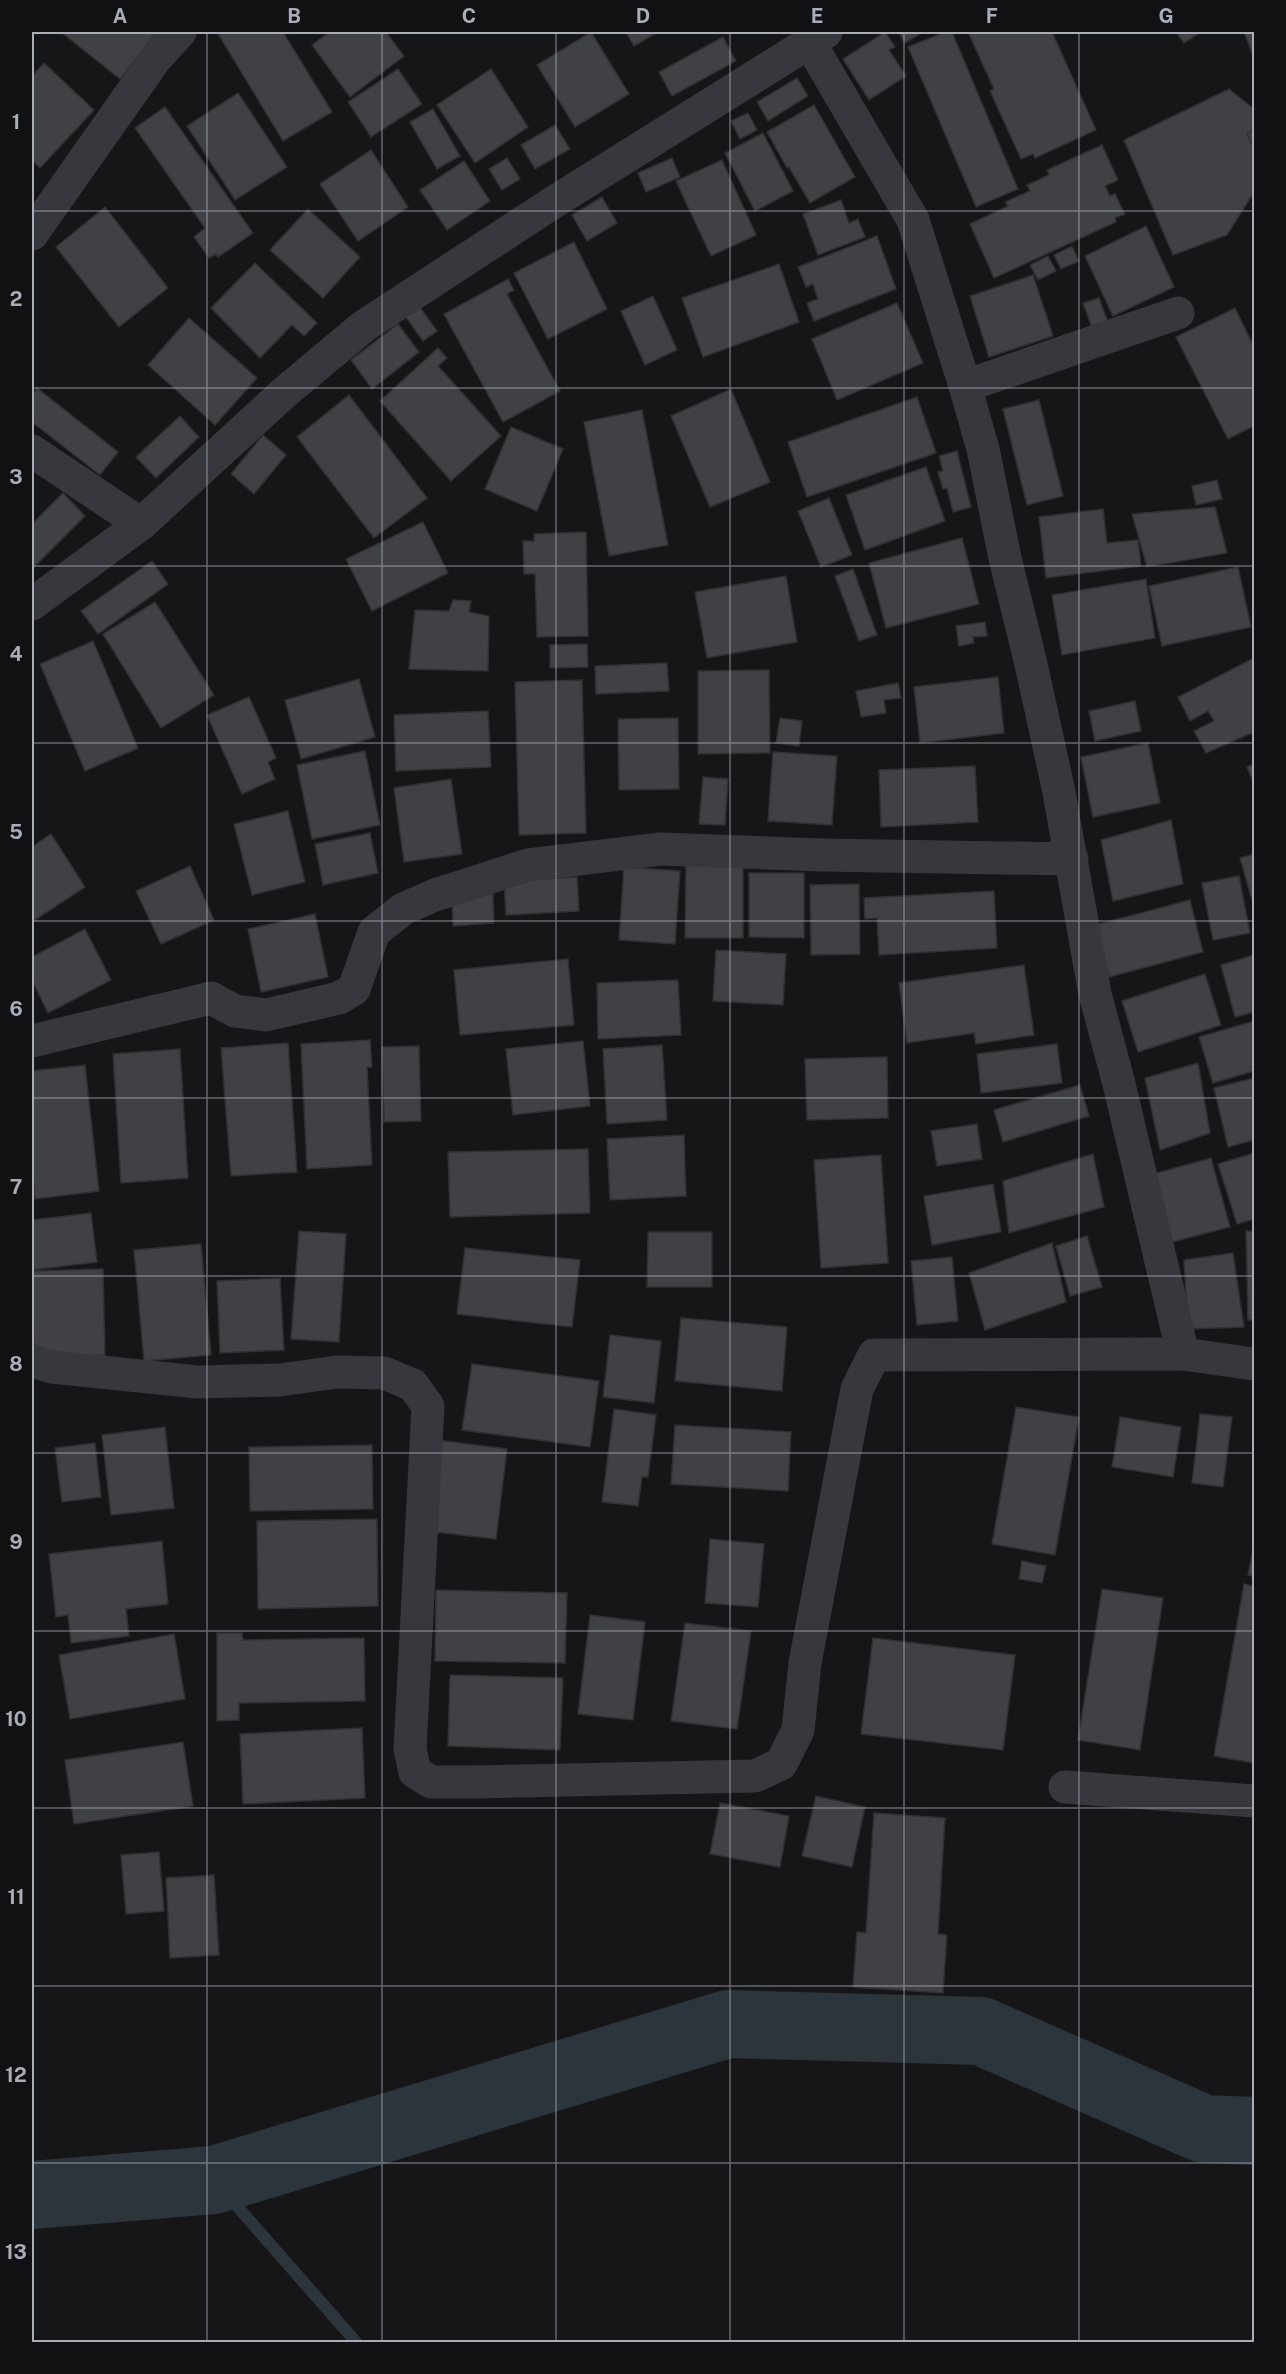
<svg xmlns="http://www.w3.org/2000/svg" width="1286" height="2374" viewBox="0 0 1286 2374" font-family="'Public Sans',sans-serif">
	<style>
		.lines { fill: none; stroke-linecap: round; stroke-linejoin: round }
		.stream { stroke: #2c353c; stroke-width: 12 }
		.river { stroke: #2c353c; stroke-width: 68 }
		.building { fill: #404145; stroke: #303034; stroke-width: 1.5 }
		.minor { stroke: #37383d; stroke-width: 33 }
		.grid { fill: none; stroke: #a8adb8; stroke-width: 1.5; stroke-opacity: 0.55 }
		.neatline { fill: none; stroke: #a8adb8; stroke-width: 2 }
		.grid-label { font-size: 20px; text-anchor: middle; font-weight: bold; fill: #a8adb8 }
	</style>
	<rect width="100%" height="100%" fill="#161618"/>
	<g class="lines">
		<polyline class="stream" points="214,2180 356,2342"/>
		<polyline class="river" points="32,2195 214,2180 728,2024 981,2031 1204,2129 1254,2131"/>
	</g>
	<g class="building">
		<polygon points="61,32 157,32 120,79"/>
		<polygon points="217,32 283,32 332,112 283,141"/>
		<polygon points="330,32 386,32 404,56 350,97 312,45"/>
		<polygon points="591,32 629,94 575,127 537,65"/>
		<polygon points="626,32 658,32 634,46"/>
		<polygon points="885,32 895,47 889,50 906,76 869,100 843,59"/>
		<polygon points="898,32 923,32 905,43"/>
		<polygon points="945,32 952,32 1018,189 976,207 908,47"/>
		<polygon points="968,32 1052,32 1096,130 1035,158 1033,154 1021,159 990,91 994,89"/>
		<polygon points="1176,32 1201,32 1184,43"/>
		<polygon points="1244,32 1254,32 1254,58"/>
		<polygon points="723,37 736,61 672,96 659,72"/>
		<polygon points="44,63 94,110 40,168 32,160 32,76"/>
		<polygon points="398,69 422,104 371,137 348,102"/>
		<polygon points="491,69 528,127 475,163 437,105"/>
		<polygon points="797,78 808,96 768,121 757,102"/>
		<polygon points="1229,89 1254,109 1254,192 1227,235 1173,255 1124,140"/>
		<polygon points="238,93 287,167 235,200 187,126"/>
		<polygon points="814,105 855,177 810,203 789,167 787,168 767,132"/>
		<polygon points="165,107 253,233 218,257 216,254 209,258 194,237 205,228 135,128"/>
		<polygon points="433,109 460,156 437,169 410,122"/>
		<polygon points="748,113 757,130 740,139 731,121"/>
		<polygon points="555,125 570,149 535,169 521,145"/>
		<polygon points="1254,130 1254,149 1247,134"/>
		<polygon points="763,133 793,191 755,211 725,153"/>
		<polygon points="1102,145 1118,180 1105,186 1110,196 1115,194 1125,214 1115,218 1116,222 994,278 970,224 1008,206 1005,202 1030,191 1027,185 1049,175 1047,170"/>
		<polygon points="371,150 408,207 358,241 320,184"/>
		<polygon points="507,158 520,179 502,190 489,169"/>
		<polygon points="672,158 680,177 646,192 638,173"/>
		<polygon points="722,160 756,235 711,256 676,181"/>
		<polygon points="464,161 490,201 447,230 420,190"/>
		<polygon points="602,197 617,223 587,241 572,215"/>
		<polygon points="841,200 849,223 858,219 865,237 818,255 803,214"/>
		<polygon points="105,207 168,288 119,327 56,247"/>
		<polygon points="308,209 360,257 323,298 270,250"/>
		<polygon points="1146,226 1174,287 1113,316 1085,256"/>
		<polygon points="877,236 896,289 814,321 807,303 818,299 813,284 806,287 798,267"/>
		<polygon points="574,242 607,309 548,339 514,273"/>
		<polygon points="1072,246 1079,261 1061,269 1054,255"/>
		<polygon points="1048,256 1056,271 1038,280 1030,265"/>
		<polygon points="255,263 317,323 304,336 292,325 260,358 211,308"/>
		<polygon points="779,264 799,322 703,357 682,298"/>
		<polygon points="1033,275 1053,336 989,357 970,296"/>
		<polygon points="508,279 514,290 507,294 560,391 503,422 444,314"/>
		<polygon points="653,296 677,350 645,365 621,311"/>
		<polygon points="1099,298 1109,325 1093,330 1083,303"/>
		<polygon points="897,303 923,363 837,400 812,339"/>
		<polygon points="419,306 437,331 423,341 405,316"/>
		<polygon points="1235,308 1254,347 1254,426 1228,439 1176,337"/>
		<polygon points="189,318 257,378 215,425 148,365"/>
		<polygon points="398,324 419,352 372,389 351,360"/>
		<polygon points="438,348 447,358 438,366 501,436 451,481 380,401"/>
		<polygon points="37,388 118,452 100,475 32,422 32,395"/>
		<polygon points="731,389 770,482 710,507 671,416"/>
		<polygon points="349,395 427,498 374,538 297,437"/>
		<polygon points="917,397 936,453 807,497 788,442"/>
		<polygon points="1039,400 1063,496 1027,505 1003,409"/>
		<polygon points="642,410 668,545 609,556 584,422"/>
		<polygon points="180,416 199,437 156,478 136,457"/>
		<polygon points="511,427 563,449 537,511 485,489"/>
		<polygon points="263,435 286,455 254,494 231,474"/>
		<polygon points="957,451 971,507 953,512 947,488 943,489 938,472 943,471 939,456"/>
		<polygon points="926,467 945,521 865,550 846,495"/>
		<polygon points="1217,480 1222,499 1196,505 1192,486"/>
		<polygon points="63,493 85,516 32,569 32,524"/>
		<polygon points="829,498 852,555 821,567 798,511"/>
		<polygon points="1215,507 1227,553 1147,567 1132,514"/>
		<polygon points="1103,509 1107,543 1138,540 1141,566 1046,578 1039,517"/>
		<polygon points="423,522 448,573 372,611 346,559"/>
		<polygon points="586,532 588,636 537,637 535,574 524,574 523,541 534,541 534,534"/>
		<polygon points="962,538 979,604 886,628 869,563"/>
		<polygon points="152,561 168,584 98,634 81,611"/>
		<polygon points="1238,567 1251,627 1162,646 1149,586"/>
		<polygon points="853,569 877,635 859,641 835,576"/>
		<polygon points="786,576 797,642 707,658 695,592"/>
		<polygon points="1146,579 1155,638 1062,655 1052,595"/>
		<polygon points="453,600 471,601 469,612 489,616 488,671 409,669 415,610 449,611"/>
		<polygon points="155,602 214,695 161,728 103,634"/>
		<polygon points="985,622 987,636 973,637 974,643 959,646 956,626"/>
		<polygon points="93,641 138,748 85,771 40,664"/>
		<polygon points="587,644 588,667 550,668 550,645"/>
		<polygon points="1254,658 1254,732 1206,753 1194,731 1214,721 1208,711 1190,721 1178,697"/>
		<polygon points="667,663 669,691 596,694 595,666"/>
		<polygon points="769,670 770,753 698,754 698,671"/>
		<polygon points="998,677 1004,733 920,743 914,687"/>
		<polygon points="359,679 375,737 301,759 285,700"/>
		<polygon points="582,680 586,833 519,835 515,682"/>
		<polygon points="898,683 901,698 884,700 886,713 861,717 856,691"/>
		<polygon points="249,697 276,758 268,762 275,779 242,794 207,715"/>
		<polygon points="1135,701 1141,731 1095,741 1089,711"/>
		<polygon points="488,711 491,767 396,771 394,715"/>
		<polygon points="678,718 679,789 619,790 618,719"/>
		<polygon points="780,718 802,721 799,746 776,743"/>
		<polygon points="1148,743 1160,803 1093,817 1081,757"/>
		<polygon points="365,751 380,825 312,839 297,765"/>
		<polygon points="773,752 837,756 832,825 768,821"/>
		<polygon points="1254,764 1254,784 1247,767"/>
		<polygon points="975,766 978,822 881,827 879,770"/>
		<polygon points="703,777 728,779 725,825 699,824"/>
		<polygon points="451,779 462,854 404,862 394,788"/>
		<polygon points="288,811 305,882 252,895 234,824"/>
		<polygon points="1171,820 1183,884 1113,901 1101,840"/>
		<polygon points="370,833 378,873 323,885 315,844"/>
		<polygon points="51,834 85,887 32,922 32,847"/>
		<polygon points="1254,854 1254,907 1240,858"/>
		<polygon points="686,861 743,861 743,938 685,938"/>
		<polygon points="190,866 214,920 161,944 136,891"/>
		<polygon points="624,867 680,871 675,944 619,940"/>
		<polygon points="749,873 804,873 804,938 749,937"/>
		<polygon points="1239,876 1250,933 1213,940 1202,883"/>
		<polygon points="577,877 579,911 506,915 504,881"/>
		<polygon points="859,884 860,954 811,955 810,885"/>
		<polygon points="994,891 997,948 879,955 877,918 865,919 864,898"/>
		<polygon points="493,894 494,923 453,926 452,896"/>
		<polygon points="1190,900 1203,952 1109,977 1095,925"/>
		<polygon points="315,914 328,977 261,992 248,929"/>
		<polygon points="85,929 111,980 48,1013 32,980 32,957"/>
		<polygon points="716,950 786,954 783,1005 713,1001"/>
		<polygon points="1254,955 1254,1012 1235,1017 1221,965"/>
		<polygon points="568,959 574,1025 460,1035 454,970"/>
		<polygon points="1024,965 1034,1035 976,1044 974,1033 907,1043 899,983"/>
		<polygon points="1205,974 1221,1025 1138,1052 1122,1001"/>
		<polygon points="678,980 681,1035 598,1039 597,983"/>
		<polygon points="1254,1021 1254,1071 1213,1083 1199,1037"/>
		<polygon points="370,1040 372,1067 367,1067 372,1165 307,1169 301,1044"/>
		<polygon points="583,1041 590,1106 513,1115 506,1049"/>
		<polygon points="288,1043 297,1172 231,1176 221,1048"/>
		<polygon points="1057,1044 1062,1083 981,1093 977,1054"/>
		<polygon points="662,1045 667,1120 607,1124 603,1049"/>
		<polygon points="419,1046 421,1121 384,1122 382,1047"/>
		<polygon points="180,1049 188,1178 121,1183 113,1054"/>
		<polygon points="887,1057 888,1118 807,1120 805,1059"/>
		<polygon points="1198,1063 1210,1133 1160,1150 1145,1078"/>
		<polygon points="85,1065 99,1191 35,1199 32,1165 32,1071"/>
		<polygon points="1254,1078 1254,1140 1228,1147 1214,1088"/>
		<polygon points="1080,1085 1089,1116 1003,1142 994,1110"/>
		<polygon points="977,1124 982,1159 937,1166 931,1131"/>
		<polygon points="684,1135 686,1196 610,1200 607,1139"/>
		<polygon points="588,1149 590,1213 450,1217 448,1152"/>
		<polygon points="1254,1153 1254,1219 1237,1224 1218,1164"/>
		<polygon points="1093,1154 1104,1207 1009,1233 1003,1181"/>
		<polygon points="881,1155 888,1263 821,1268 814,1160"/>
		<polygon points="1211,1158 1230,1227 1168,1243 1150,1175"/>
		<polygon points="993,1184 1001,1232 932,1245 924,1196"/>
		<polygon points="91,1213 97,1262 32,1270 32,1220"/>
		<polygon points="299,1231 346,1234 339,1342 291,1339"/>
		<polygon points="1246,1231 1254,1231 1254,1320 1248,1320"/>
		<polygon points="648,1232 712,1232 712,1287 647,1287"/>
		<polygon points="1087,1236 1102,1287 1070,1296 1056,1246"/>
		<polygon points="1052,1243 1066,1302 985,1330 969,1273"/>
		<polygon points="201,1244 211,1355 144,1361 134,1250"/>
		<polygon points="465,1248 580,1260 572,1327 457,1314"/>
		<polygon points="1233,1253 1244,1327 1188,1329 1184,1260"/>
		<polygon points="952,1257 958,1321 917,1325 911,1261"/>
		<polygon points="103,1269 105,1355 34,1357 32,1271"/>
		<polygon points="280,1278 284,1350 220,1353 217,1281"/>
		<polygon points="681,1318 787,1327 782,1391 675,1381"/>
		<polygon points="610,1335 661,1341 654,1403 603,1397"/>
		<polygon points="472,1364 599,1381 590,1447 462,1430"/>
		<polygon points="1016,1407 1079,1417 1055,1555 992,1544"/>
		<polygon points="614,1409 656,1415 648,1477 642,1477 638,1506 602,1502"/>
		<polygon points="1200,1414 1232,1417 1223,1487 1192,1483"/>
		<polygon points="1120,1417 1181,1427 1173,1477 1112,1467"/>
		<polygon points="675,1425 791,1432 788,1491 671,1484"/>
		<polygon points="165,1427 174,1508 111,1515 102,1435"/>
		<polygon points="437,1440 507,1449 496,1539 426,1531"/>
		<polygon points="95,1443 101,1497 62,1502 55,1448"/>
		<polygon points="372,1445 373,1509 250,1511 249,1447"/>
		<polygon points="377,1519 378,1606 258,1609 257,1521"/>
		<polygon points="710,1539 764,1544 758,1607 705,1603"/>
		<polygon points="162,1541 168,1604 126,1609 129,1636 71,1643 68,1615 56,1617 49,1554"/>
		<polygon points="1254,1544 1254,1577 1248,1575"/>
		<polygon points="1022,1561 1046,1566 1042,1583 1019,1579"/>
		<polygon points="1244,1584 1254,1586 1254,1763 1214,1756"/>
		<polygon points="1102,1589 1163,1598 1140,1750 1078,1740"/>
		<polygon points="436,1590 567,1593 565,1663 435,1661"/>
		<polygon points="590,1615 645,1622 633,1720 578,1714"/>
		<polygon points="685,1623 751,1631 737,1729 671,1721"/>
		<polygon points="217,1633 242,1633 243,1640 364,1638 365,1701 239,1703 239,1720 217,1721"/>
		<polygon points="174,1634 185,1699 70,1719 59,1655"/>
		<polygon points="873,1638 1015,1655 1003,1750 861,1734"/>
		<polygon points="450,1675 563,1678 560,1750 448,1746"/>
		<polygon points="362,1728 365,1798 243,1804 240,1734"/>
		<polygon points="183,1742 193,1806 74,1824 65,1760"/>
		<polygon points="816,1796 865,1807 852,1867 802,1856"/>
		<polygon points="720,1803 789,1816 780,1867 710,1854"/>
		<polygon points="874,1813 945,1818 938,1934 947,1935 943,1993 853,1987 857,1932 866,1933"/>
		<polygon points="159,1852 164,1911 126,1914 121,1855"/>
		<polygon points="214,1875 219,1955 170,1958 166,1878"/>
	</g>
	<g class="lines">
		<g class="minor">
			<polyline points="810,43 913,220 965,386 983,449 1005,558 1031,664 1058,787 1095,994 1118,1080 1183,1354"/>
			<polyline points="32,234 156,58 180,32"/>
			<polyline points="965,386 1178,313"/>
			<polyline points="32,451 141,524"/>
			<polyline points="32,604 141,524 285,392 364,326 554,202 826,32"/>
			<polyline points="32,1041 211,998 235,1011 266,1015 339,998 354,989 374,932 403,909 435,895 528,865 661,849 822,855 1072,859"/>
			<polyline points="32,1361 52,1367 198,1382 280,1380 337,1372 384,1373 413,1385 428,1406 410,1749 415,1772 431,1782 475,1782 755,1776 781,1764 798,1730 805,1663 857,1389 874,1355 1183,1354 1254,1364"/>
			<polyline points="1065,1787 1254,1801"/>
		</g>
	</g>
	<path class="grid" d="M207 32V2342M382 32V2342M556 32V2342M730 32V2342M904 32V2342M1079 32V2342M32 211H1254M32 388H1254M32 566H1254M32 743H1254M32 921H1254M32 1098H1254M32 1276H1254M32 1453H1254M32 1631H1254M32 1808H1254M32 1986H1254M32 2163H1254"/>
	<rect width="1286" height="2374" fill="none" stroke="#111113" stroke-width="66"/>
	<rect x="33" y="33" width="1220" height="2308" class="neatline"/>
	<g class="grid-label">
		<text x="120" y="23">A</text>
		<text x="294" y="23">B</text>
		<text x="469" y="23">C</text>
		<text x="643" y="23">D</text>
		<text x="817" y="23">E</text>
		<text x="992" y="23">F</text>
		<text x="1166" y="23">G</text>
		<text x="16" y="129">1</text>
		<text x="16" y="306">2</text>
		<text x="16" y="484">3</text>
		<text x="16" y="661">4</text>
		<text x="16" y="839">5</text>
		<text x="16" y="1016">6</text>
		<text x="16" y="1194">7</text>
		<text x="16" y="1371">8</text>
		<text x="16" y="1549">9</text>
		<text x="16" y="1726">10</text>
		<text x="16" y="1904">11</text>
		<text x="16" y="2082">12</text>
		<text x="16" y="2259">13</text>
	</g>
</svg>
